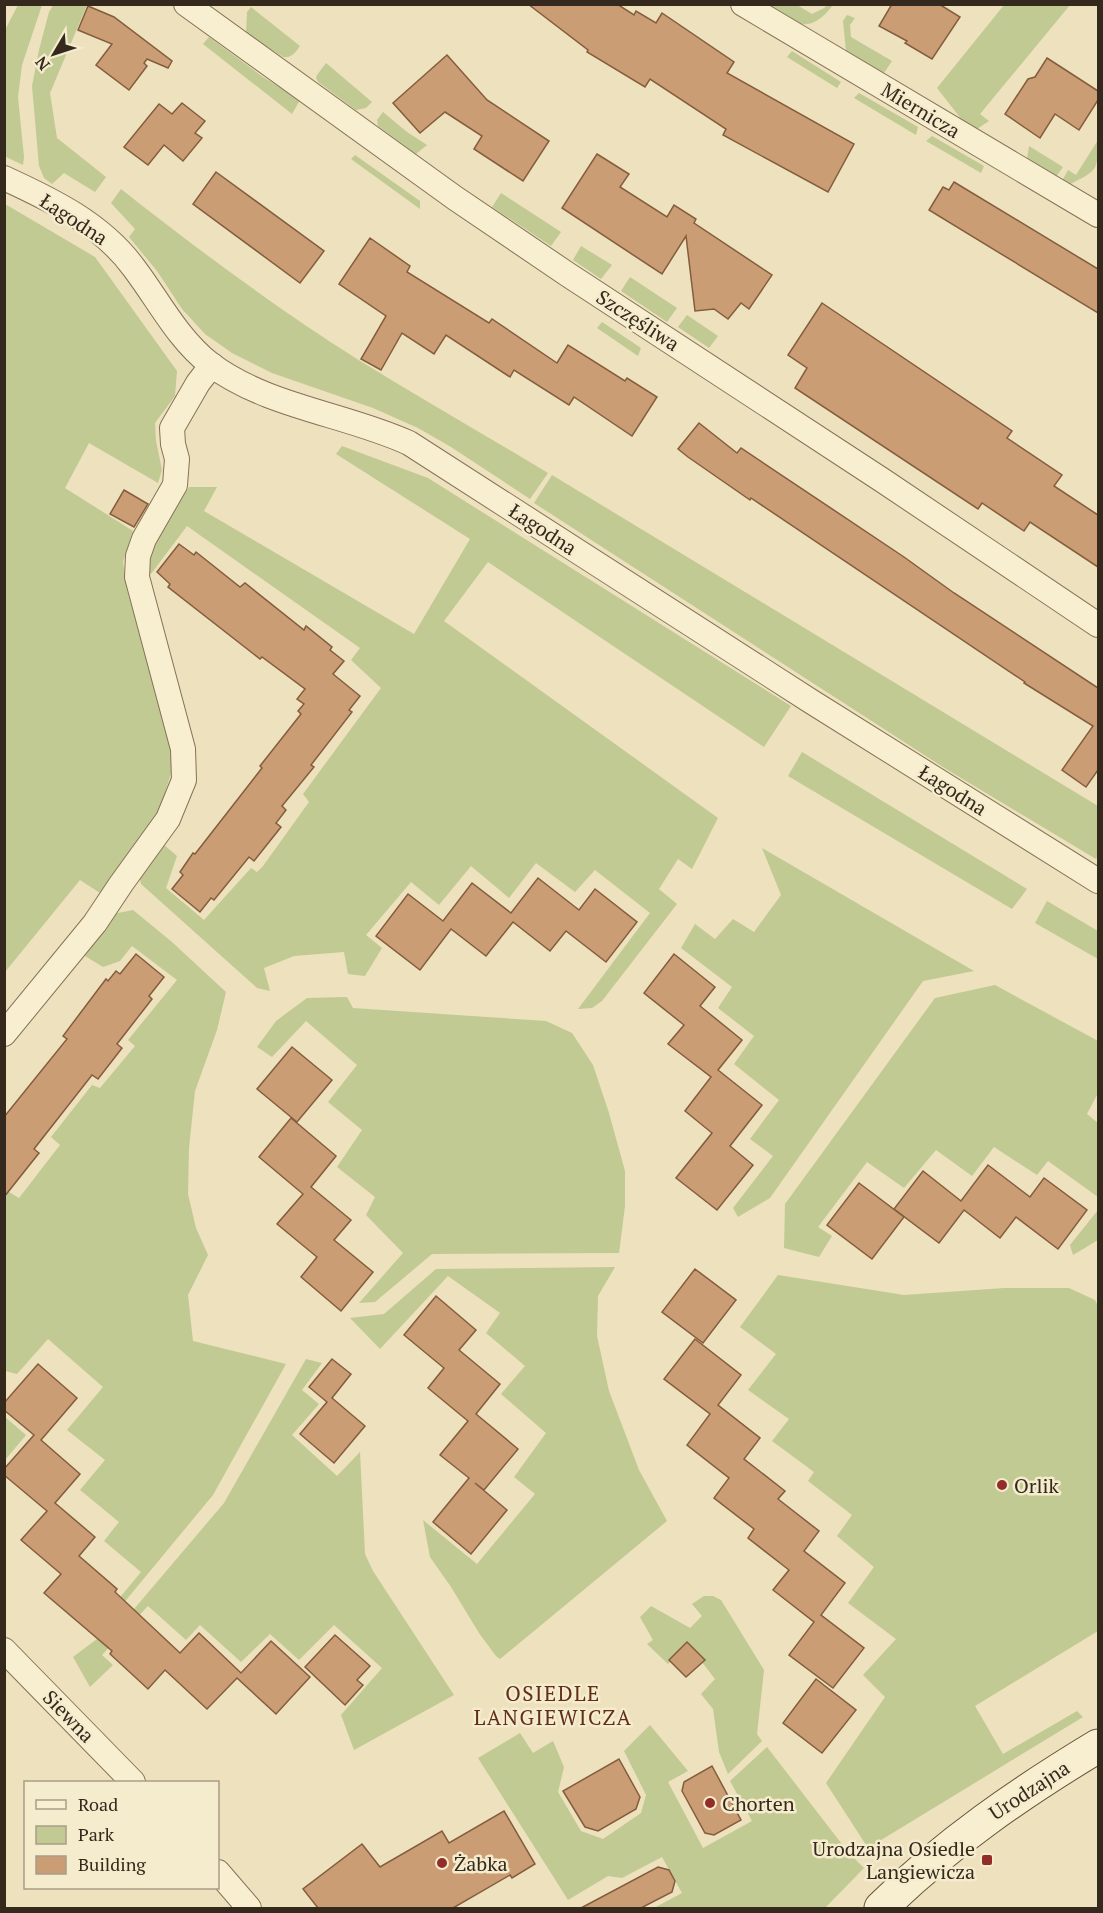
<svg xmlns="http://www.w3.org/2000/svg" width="1103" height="1913" viewBox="0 0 1103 1913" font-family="'PT Serif',serif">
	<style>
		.green { fill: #c1ca92 }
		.building { fill: #cb9d74; stroke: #845d3d; stroke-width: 1.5 }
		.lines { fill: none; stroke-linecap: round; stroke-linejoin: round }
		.street-casing { stroke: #857257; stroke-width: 26 }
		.secondary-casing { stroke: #66533a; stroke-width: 35 }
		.street { stroke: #f8efd1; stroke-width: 24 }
		.secondary { stroke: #f8efd1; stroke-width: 33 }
		.poi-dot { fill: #932d28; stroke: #f5ebcd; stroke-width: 2 }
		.labels { text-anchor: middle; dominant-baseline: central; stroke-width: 5; stroke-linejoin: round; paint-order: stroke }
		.street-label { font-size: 20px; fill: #34291c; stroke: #f5ebcd }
		.poi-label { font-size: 20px; fill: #34291c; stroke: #f5ebcd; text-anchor: start }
		.neighbourhood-label { font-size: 21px; letter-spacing: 1.5px; fill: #602e1b; stroke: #f5ebcd }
	</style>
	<rect width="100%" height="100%" fill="#ede1be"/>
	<g class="green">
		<polygon points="54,4 87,5 50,93 57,138 106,177 95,192 64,173 52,184 44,178 39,166 32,86 39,50 49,12"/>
		<polygon points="18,5 42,5 22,65 18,97 24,157 23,165 4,156 5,30"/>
		<path d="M765 5H797L812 14 824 8 827 5H833C808 38 793 22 765 5Z"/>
		<polygon points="1004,5 1070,5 980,114 989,121 977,129 962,120 937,88"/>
		<path d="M251 7 300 46C295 53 292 58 283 57L246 33 247 12Z"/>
		<polygon points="847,15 855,18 850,25 851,37 892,61 884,73 846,51 843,21"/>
		<polygon points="209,37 263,77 300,100 292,114 203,44"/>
		<polygon points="792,51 841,82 837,88 787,57"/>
		<polygon points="326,63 372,102 366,108 356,110 318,82 316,78 317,75"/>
		<polygon points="859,93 918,127 916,135 854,98"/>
		<polygon points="383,112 407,132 427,145 416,154 378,126 377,120"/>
		<polygon points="932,136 984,166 981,173 926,141"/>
		<path d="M1098 140C1098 172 1097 170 1069 185L1062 181 1068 170 1076 175Z"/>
		<polygon points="1029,146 1063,167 1056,177 1027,159"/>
		<polygon points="355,155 420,201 420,209 351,159"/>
		<path d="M121 189C197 249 275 307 357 359 420 398 485 435 548 473L530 499 451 447 418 428 373 408 272 373 232 353 205 334 182 309 157 271 129 237 135 229 111 203Z"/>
		<polygon points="501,193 561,232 551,246 492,207"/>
		<polygon points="5,204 95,257 177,371 175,396 155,423 156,441 162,470 158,483 89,443 65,488 133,531 123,562 128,594 169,724 174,764 159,811 100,893 80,880 5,972"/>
		<polygon points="581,246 612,265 601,279 573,260"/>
		<polygon points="630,277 677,308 667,322 621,291"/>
		<polygon points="687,315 718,336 709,348 678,327"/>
		<polygon points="602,322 641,348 638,356 597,328"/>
		<polygon points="342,446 428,478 791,706 764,747 488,562 444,621 718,818 692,869 678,859 659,889 677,904 602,1001 592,1008 578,1009 650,913 595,870 575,892 536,863 509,898 471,866 439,905 411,882 366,935 382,948 365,976 348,974 344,952 294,956 264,968 270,991 257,988 141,884 139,875 163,844 177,856 166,888 204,920 251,868 257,872 263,866 309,802 303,794 381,688 351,660 360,648 187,526 151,574 148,571 148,554 189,487 217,487 204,511 414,634 470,539 336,454"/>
		<polygon points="552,475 1098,806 1098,856 1096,859 946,769 534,503"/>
		<polygon points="802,752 1027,889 1012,909 788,776"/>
		<polygon points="762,848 974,971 923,981 770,1198 738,1217 733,1208 773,1156 750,1139 779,1100 734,1064 754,1036 718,1008 732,987 681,948 695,924 715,939 733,919 754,932 781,895"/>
		<polygon points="1047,901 1098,931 1098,959 1035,923"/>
		<polygon points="133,910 172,942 226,992 217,1030 195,1091 189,1148 188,1194 196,1228 208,1255 188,1295 193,1341 286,1364 213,1495 122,1605 117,1601 141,1572 104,1541 119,1522 80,1490 105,1460 67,1430 103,1387 48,1339 17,1374 5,1371 4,1197 9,1192 19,1198 60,1145 51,1137 92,1085 100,1088 135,1046 128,1040 177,980 132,946 120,961 103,967 85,956 113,914"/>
		<polygon points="995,985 1098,1041 1098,1093 1087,1114 1098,1123 1098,1197 1048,1161 1037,1175 994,1147 972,1176 936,1150 904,1188 867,1162 818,1227 832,1236 819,1257 784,1248 785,1204 935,998"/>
		<polygon points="347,997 353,1008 546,1021 572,1033 593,1065 609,1113 625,1171 625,1206 619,1253 432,1254 375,1302 359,1303 403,1253 366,1215 375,1197 337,1167 362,1130 328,1102 357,1065 306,1021 272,1057 257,1047 276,1021 307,998"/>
		<polygon points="1098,1210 1098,1240 1073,1255 1070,1245"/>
		<polygon points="615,1267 598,1296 597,1336 609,1391 639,1470 667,1521 500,1659 496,1656 479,1633 451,1587 430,1557 423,1520 477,1564 535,1494 514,1477 546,1433 501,1394 525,1366 486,1333 500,1313 448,1276 380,1349 350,1318 384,1314 436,1269"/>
		<polygon points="778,1275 904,1295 1004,1288 1069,1288 1095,1300 1098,1306 1098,1631 975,1706 1003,1754 1077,1711 1083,1717 868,1848 826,1783 885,1697 863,1675 896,1639 848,1603 874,1567 837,1536 852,1515 808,1481 814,1472 772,1441 789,1419 748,1390 776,1354 740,1327"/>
		<polygon points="306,1359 322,1363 302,1390 319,1404 292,1435 337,1476 360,1452 365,1554 373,1571 454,1695 354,1750 341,1715 382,1668 334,1625 299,1660 270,1634 241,1662 200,1625 186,1640 148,1606 102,1655 113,1665 90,1687 73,1657 129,1615 224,1503"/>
		<polygon points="5,1417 26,1435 5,1460"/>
		<polygon points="704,1596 713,1596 721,1600 764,1670 757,1734 762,1741 728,1774 719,1752 713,1709 701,1694 715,1679 688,1644 668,1664 647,1644 653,1640 640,1617 651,1606 690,1628 702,1616 692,1604"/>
		<polygon points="650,1725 688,1771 668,1782 703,1848 752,1821 730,1781 767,1747 848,1852 864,1868 825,1908 654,1908 682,1893 662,1857 622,1878 608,1876 568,1900 478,1758 520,1733 533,1753 553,1741 564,1767 558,1792 581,1831 603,1839 641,1813 646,1795 624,1751"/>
	</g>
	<g class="building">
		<polygon points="528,4 617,4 634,15 636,11 656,23 662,13 734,62 727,73 854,144 828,192 723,135 726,129 650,79 645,87 587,52 588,50"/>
		<polygon points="892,4 939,4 960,17 932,59 905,43 907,41 879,26"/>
		<polygon points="88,6 114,17 172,61 168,68 147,59 144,63 147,66 129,90 96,65 112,44 78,30"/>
		<polygon points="447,55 487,100 549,141 523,181 474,149 482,136 445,112 420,133 393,103"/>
		<polygon points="1047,58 1098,91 1098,100 1079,130 1055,114 1040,138 1005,114 1028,79 1035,77"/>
		<polygon points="182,103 205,121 195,133 202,138 183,161 164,145 148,165 124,147 159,104 172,114"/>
		<polygon points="597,154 629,174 620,187 667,217 674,205 696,219 694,223 772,275 749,309 741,303 728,319 714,309 695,311 686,236 662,274 562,208"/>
		<polygon points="216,172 324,251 300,283 193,204"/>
		<polygon points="954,182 1098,269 1098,313 929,210 943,187 949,190"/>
		<polygon points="370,238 410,266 407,272 489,323 492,319 557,363 568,345 625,381 627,378 657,397 632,436 574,397 569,405 514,370 510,377 446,335 434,354 402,333 381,370 361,359 386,316 339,284"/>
		<polygon points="822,303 1012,431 1007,438 1062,475 1054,486 1098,515 1098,567 1030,522 1024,531 982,503 978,509 795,388 807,368 788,355"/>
		<polygon points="699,423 737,453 741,448 904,557 954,593 1098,688 1098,770 1086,787 1062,770 1093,726 1024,683 1025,682 751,498 750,500 688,457 678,449"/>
		<polygon points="124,490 148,504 134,527 110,514"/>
		<polygon points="179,544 194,555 196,552 240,587 245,583 304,630 306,626 332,647 330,650 344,661 333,674 360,696 349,710 352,712 311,765 314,767 282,806 286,810 276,823 281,827 254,861 249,857 214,900 211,898 200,912 172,889 183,875 180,872 193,853 195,854 262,768 260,766 301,714 298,711 304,704 297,699 305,689 262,657 260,659 168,587 170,584 157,572"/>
		<polygon points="538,878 579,910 595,889 637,922 606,962 566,931 550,951 513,922 486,956 451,929 420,970 376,936 408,894 443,921 472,883 511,913"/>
		<polygon points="136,954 164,977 149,996 152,999 117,1044 122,1048 98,1079 92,1075 34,1149 39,1153 4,1197 4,1117 67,1039 63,1036 106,979 108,981 116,971 120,974"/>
		<polygon points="674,954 715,987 700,1006 742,1040 718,1070 762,1105 730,1146 753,1165 717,1210 676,1178 712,1133 685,1111 711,1077 668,1044 684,1025 644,993"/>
		<polygon points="292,1047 332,1080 297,1122 257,1089"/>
		<polygon points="291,1118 336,1156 311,1187 351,1220 334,1240 373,1272 341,1311 301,1277 317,1257 277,1224 303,1194 259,1157"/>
		<polygon points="988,1165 1030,1197 1044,1178 1087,1210 1058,1249 1016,1217 1000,1238 964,1210 939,1243 894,1209 923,1171 961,1201"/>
		<polygon points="859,1183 904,1217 872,1259 827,1225"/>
		<polygon points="695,1269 736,1300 703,1343 662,1312"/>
		<polygon points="436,1296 476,1330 459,1350 500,1384 476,1414 518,1449 484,1490 475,1483 507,1510 471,1554 433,1522 469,1478 440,1455 468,1421 428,1388 444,1368 404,1335"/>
		<polygon points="695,1339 741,1375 718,1405 760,1438 744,1459 785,1491 778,1499 819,1531 804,1551 845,1583 821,1615 864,1648 833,1688 789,1655 814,1622 773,1590 789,1570 748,1538 754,1529 714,1498 729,1478 687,1445 710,1414 664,1379"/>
		<polygon points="332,1359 351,1374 332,1398 365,1426 334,1463 300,1434 327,1402 309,1387"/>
		<polygon points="38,1364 77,1398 41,1440 80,1474 55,1503 95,1537 79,1556 117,1589 115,1592 180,1653 199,1633 241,1673 271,1641 310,1677 276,1714 237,1678 207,1709 165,1670 148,1689 110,1654 112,1651 44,1593 61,1574 21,1540 47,1511 4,1475 4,1469 34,1435 4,1410 4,1403"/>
		<polygon points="335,1635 370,1666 357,1680 363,1685 345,1705 305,1667"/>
		<polygon points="687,1642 705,1660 686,1677 669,1660"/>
		<polygon points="816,1679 856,1710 822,1753 783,1723"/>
		<polygon points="619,1759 640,1797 636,1809 598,1831 585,1827 563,1791"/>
		<polygon points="712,1766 741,1820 714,1835 705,1833 682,1791 684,1782"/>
		<polygon points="504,1811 535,1864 512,1878 510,1875 453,1908 318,1908 303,1889 362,1844 380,1867 442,1831 449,1843"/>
		<polygon points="658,1867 669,1870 675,1881 672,1892 641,1908 581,1908"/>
	</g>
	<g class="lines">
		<g class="street-casing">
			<g id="street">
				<polyline points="186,4 455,198 567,274 882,480 1098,625"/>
				<polyline points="743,4 1098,215"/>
				<path d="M4 178C52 200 102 224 134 268 159 301 177 338 210 364 267 407 346 414 409 443L812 702 1098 881"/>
				<polyline points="4,1034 95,923 121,884 168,819 184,780 183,749 137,577 138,556 144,539 175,485 177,459 173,444 172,428 198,383 212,365"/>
				<polyline points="4,1650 133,1782"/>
				<polyline points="218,1872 249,1908"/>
			</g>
		</g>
		<g class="secondary-casing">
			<path id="secondary" d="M881 1908C946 1844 1020 1793 1098 1746"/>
		</g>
		<use href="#street" class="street"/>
		<use href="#secondary" class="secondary"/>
	</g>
	<g class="poi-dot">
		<circle cx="1002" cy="1485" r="6"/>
		<circle cx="710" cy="1803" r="6"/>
		<rect x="981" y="1854" width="12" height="12" rx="3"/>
		<circle cx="442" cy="1863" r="6"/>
	</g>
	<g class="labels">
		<g class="street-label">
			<text transform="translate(921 110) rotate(31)">Miernicza</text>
			<text transform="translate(74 219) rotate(33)">Łagodna</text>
			<text transform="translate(638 320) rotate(33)">Szczęśliwa</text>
			<text transform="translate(543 529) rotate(33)">Łagodna</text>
			<text transform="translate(953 790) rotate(32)">Łagodna</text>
			<text transform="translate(69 1716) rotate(46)">Siewna</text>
			<text transform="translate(1029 1790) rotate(-33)">Urodzajna</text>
		</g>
		<g class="poi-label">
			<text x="1014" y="1485">Orlik</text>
			<text x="722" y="1803">Chorten</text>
			<text x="975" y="1848" text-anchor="end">Urodzajna Osiedle<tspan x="975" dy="23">Langiewicza</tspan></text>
			<text x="454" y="1863">Żabka</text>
		</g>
		<g class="neighbourhood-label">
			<text x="553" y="1693">OSIEDLE<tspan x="553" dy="24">LANGIEWICZA</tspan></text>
		</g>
	</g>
	<rect width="1103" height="1913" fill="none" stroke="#34291c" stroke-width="12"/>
	<rect x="24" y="1781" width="195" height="108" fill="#f5ebcd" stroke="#a89d86" stroke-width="1.5"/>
	<rect x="36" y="1800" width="30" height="9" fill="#f8efd1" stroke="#a89d86" stroke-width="1.5"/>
	<text x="78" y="1811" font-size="18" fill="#34291c">Road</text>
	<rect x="36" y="1826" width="30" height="18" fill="#c1ca92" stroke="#a89d86" stroke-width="1.5"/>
	<text x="78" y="1841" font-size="18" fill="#34291c">Park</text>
	<rect x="36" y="1856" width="30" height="18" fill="#cb9d74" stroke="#a89d86" stroke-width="1.5"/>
	<text x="78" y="1871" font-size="18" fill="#34291c">Building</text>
	<g transform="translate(54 54) rotate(231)" stroke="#f5ebcd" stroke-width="4.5" paint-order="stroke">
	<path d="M0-4.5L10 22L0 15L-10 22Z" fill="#34291c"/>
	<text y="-9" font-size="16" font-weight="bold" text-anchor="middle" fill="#34291c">N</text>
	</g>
</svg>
